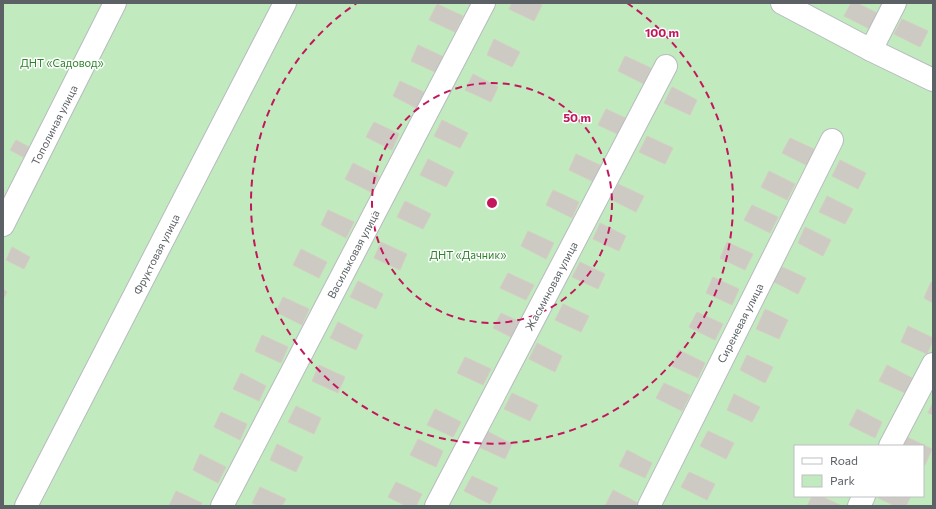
<svg xmlns="http://www.w3.org/2000/svg" width="936" height="509" viewBox="0 0 936 509" font-family="Commissioner,sans-serif">
	<style>
		.green { fill: #c1eabe; fill-rule: evenodd }
		.building { fill: #cdc9c3; stroke: #d5cec2 }
		.lines { fill: none; stroke-linecap: round; stroke-linejoin: round }
		.minor-casing { stroke: #b7bbbf; stroke-width: 24 }
		.minor { stroke: #fff; stroke-width: 22 }
		.ring { fill: none; stroke: #c2185b; stroke-width: 2; stroke-dasharray: 7 5 }
		.labels { text-anchor: middle; dominant-baseline: central; stroke-width: 3; stroke-linejoin: round; paint-order: stroke }
		.park-label { font-size: 11px; fill: #2e842d; stroke: #fff }
		.street-label { font-size: 11px; fill: #5c6166; stroke: #fff }
		.centre { fill: #c2185b; stroke: #fff; stroke-width: 2 }
		.ring-label { font-size: 12px; text-anchor: middle; font-weight: bold; fill: #c2185b; stroke: #fff; stroke-width: 3; stroke-linejoin: round; paint-order: stroke }
	</style>
	<rect width="100%" height="100%" fill="#f0ede4"/>
	<path class="green" d="M3 3H933V506H3ZM795 446H923V496H795Z"/>
	<g class="building">
		<polygon points="512,3 537,3 542,5 534,21 509,9"/>
		<polygon points="851,3 857,3 877,13 870,29 844,16"/>
		<polygon points="437,4 463,16 455,32 429,20"/>
		<polygon points="902,19 928,31 920,47 894,34"/>
		<polygon points="494,39 520,52 512,67 487,55"/>
		<polygon points="418,45 444,57 437,73 411,61"/>
		<polygon points="625,56 651,68 644,84 618,71"/>
		<polygon points="473,74 498,87 491,102 465,90"/>
		<polygon points="400,81 426,93 418,109 393,96"/>
		<polygon points="672,87 697,100 690,115 664,103"/>
		<polygon points="606,109 632,121 624,137 598,125"/>
		<polygon points="442,120 468,133 460,148 434,136"/>
		<polygon points="374,122 399,134 392,150 366,137"/>
		<polygon points="647,136 673,148 665,164 639,152"/>
		<polygon points="790,138 816,150 808,166 782,153"/>
		<polygon points="16,140 31,148 25,158 10,150"/>
		<polygon points="576,154 602,166 594,182 569,170"/>
		<polygon points="428,159 454,172 446,187 420,175"/>
		<polygon points="840,160 866,173 858,189 832,176"/>
		<polygon points="353,163 379,176 371,192 345,179"/>
		<polygon points="769,171 795,184 787,200 761,187"/>
		<polygon points="618,184 644,196 636,212 610,199"/>
		<polygon points="553,190 579,202 572,218 546,205"/>
		<polygon points="827,196 853,209 845,224 819,212"/>
		<polygon points="405,201 431,214 423,229 397,217"/>
		<polygon points="752,205 778,217 770,233 744,220"/>
		<polygon points="328,210 354,222 346,238 321,225"/>
		<polygon points="600,223 626,236 619,251 593,239"/>
		<polygon points="805,227 831,240 823,256 798,243"/>
		<polygon points="528,231 554,243 546,259 521,246"/>
		<polygon points="381,242 407,254 400,270 374,258"/>
		<polygon points="727,242 753,254 745,270 720,258"/>
		<polygon points="12,247 30,257 24,269 6,260"/>
		<polygon points="301,249 327,262 319,278 293,265"/>
		<polygon points="580,262 605,274 598,289 572,277"/>
		<polygon points="780,266 806,278 798,294 772,281"/>
		<polygon points="508,273 534,285 526,300 500,288"/>
		<polygon points="713,277 739,289 732,305 706,293"/>
		<polygon points="358,281 383,294 376,309 350,297"/>
		<polygon points="931,282 933,283 933,303 924,298"/>
		<polygon points="3,289 7,292 3,299"/>
		<polygon points="283,297 309,309 302,325 276,312"/>
		<polygon points="563,304 589,316 581,332 555,320"/>
		<polygon points="765,309 788,320 779,339 756,329"/>
		<polygon points="697,312 723,324 715,340 689,327"/>
		<polygon points="501,313 527,325 519,341 493,328"/>
		<polygon points="338,322 363,335 356,350 330,338"/>
		<polygon points="908,326 933,338 933,341 927,354 901,342"/>
		<polygon points="262,335 288,347 281,363 255,351"/>
		<polygon points="537,343 562,356 555,372 529,359"/>
		<polygon points="679,350 705,363 698,378 672,366"/>
		<polygon points="747,355 773,367 765,383 740,370"/>
		<polygon points="465,357 491,369 483,385 457,373"/>
		<polygon points="319,365 345,377 338,393 312,381"/>
		<polygon points="887,365 912,378 905,393 879,381"/>
		<polygon points="241,373 266,386 259,401 233,389"/>
		<polygon points="664,383 690,395 682,411 656,398"/>
		<polygon points="512,393 538,405 530,421 504,409"/>
		<polygon points="734,394 760,407 752,422 727,410"/>
		<polygon points="933,402 933,415 928,413"/>
		<polygon points="296,406 321,418 314,434 288,422"/>
		<polygon points="435,409 461,422 453,437 427,425"/>
		<polygon points="857,409 882,422 875,438 849,425"/>
		<polygon points="221,412 247,424 240,440 214,427"/>
		<polygon points="487,431 512,444 505,459 479,447"/>
		<polygon points="708,431 734,443 726,459 700,446"/>
		<polygon points="907,437 932,449 925,465 923,464 923,446 902,446"/>
		<polygon points="418,439 443,451 436,467 410,455"/>
		<polygon points="277,444 303,457 296,472 270,460"/>
		<polygon points="627,450 652,463 645,478 619,466"/>
		<polygon points="200,454 226,467 218,483 193,470"/>
		<polygon points="689,472 715,484 707,500 681,487"/>
		<polygon points="472,476 498,488 490,504 464,491"/>
		<polygon points="396,482 422,494 416,506 406,506 388,497"/>
		<polygon points="260,487 286,499 282,506 259,506 252,503"/>
		<polygon points="613,490 638,503 637,506 605,506"/>
		<polygon points="176,491 202,503 200,506 169,506"/>
		<polygon points="812,496 821,496 840,505 839,506 807,506"/>
		<polygon points="879,496 911,496 906,506 895,506 878,498"/>
	</g>
	<g class="lines">
		<g class="minor-casing">
			<g id="minor">
				<polyline points="782,3 871,50 933,80"/>
				<polyline points="871,50 895,3"/>
				<polyline points="3,225 115,3"/>
				<polyline points="890,446 933,364"/>
				<polyline points="26,506 285,3"/>
				<polyline points="222,506 484,3"/>
				<polyline points="436,506 666,66"/>
				<polyline points="649,506 832,140"/>
				<polyline points="859,506 864,496"/>
			</g>
		</g>
		<use href="#minor" class="minor"/>
	</g>
	<g class="ring">
		<circle cx="492" cy="203" r="120"/>
		<path d="M627 3A241 241 0 1 1 357 3"/>
	</g>
	<g class="labels">
		<g class="park-label">
			<text x="62" y="62">ДНТ «Садовод»</text>
			<text x="468" y="254">ДНТ «Дачник»</text>
		</g>
		<g class="street-label">
			<text transform="translate(54 125) rotate(-63)">Тополиная улица</text>
			<text transform="translate(156 254) rotate(-63)">Фруктовая улица</text>
			<text transform="translate(353 254) rotate(-62)">Васильковая улица</text>
			<text transform="translate(551 286) rotate(-62)">Жасминовая улица</text>
			<text transform="translate(740 323) rotate(-63)">Сиреневая улица</text>
		</g>
	</g>
	<circle cx="492" cy="203" r="6" class="centre"/>
	<g class="ring-label">
		<text x="662" y="37">100 m</text>
		<text x="577" y="122">50 m</text>
	</g>
	<rect width="936" height="509" fill="none" stroke="#5c6166" stroke-width="8"/>
	<rect x="794" y="445" width="130" height="52" fill="#ffffff" stroke="#bec0c2"/>
	<rect x="802" y="458" width="20" height="6" fill="#ffffff" stroke="#bec0c2"/>
	<text x="830" y="465" font-size="12" fill="#5c6166">Road</text>
	<rect x="802" y="475" width="20" height="12" fill="#c1eabe" stroke="#bec0c2"/>
	<text x="830" y="485" font-size="12" fill="#5c6166">Park</text>
</svg>
